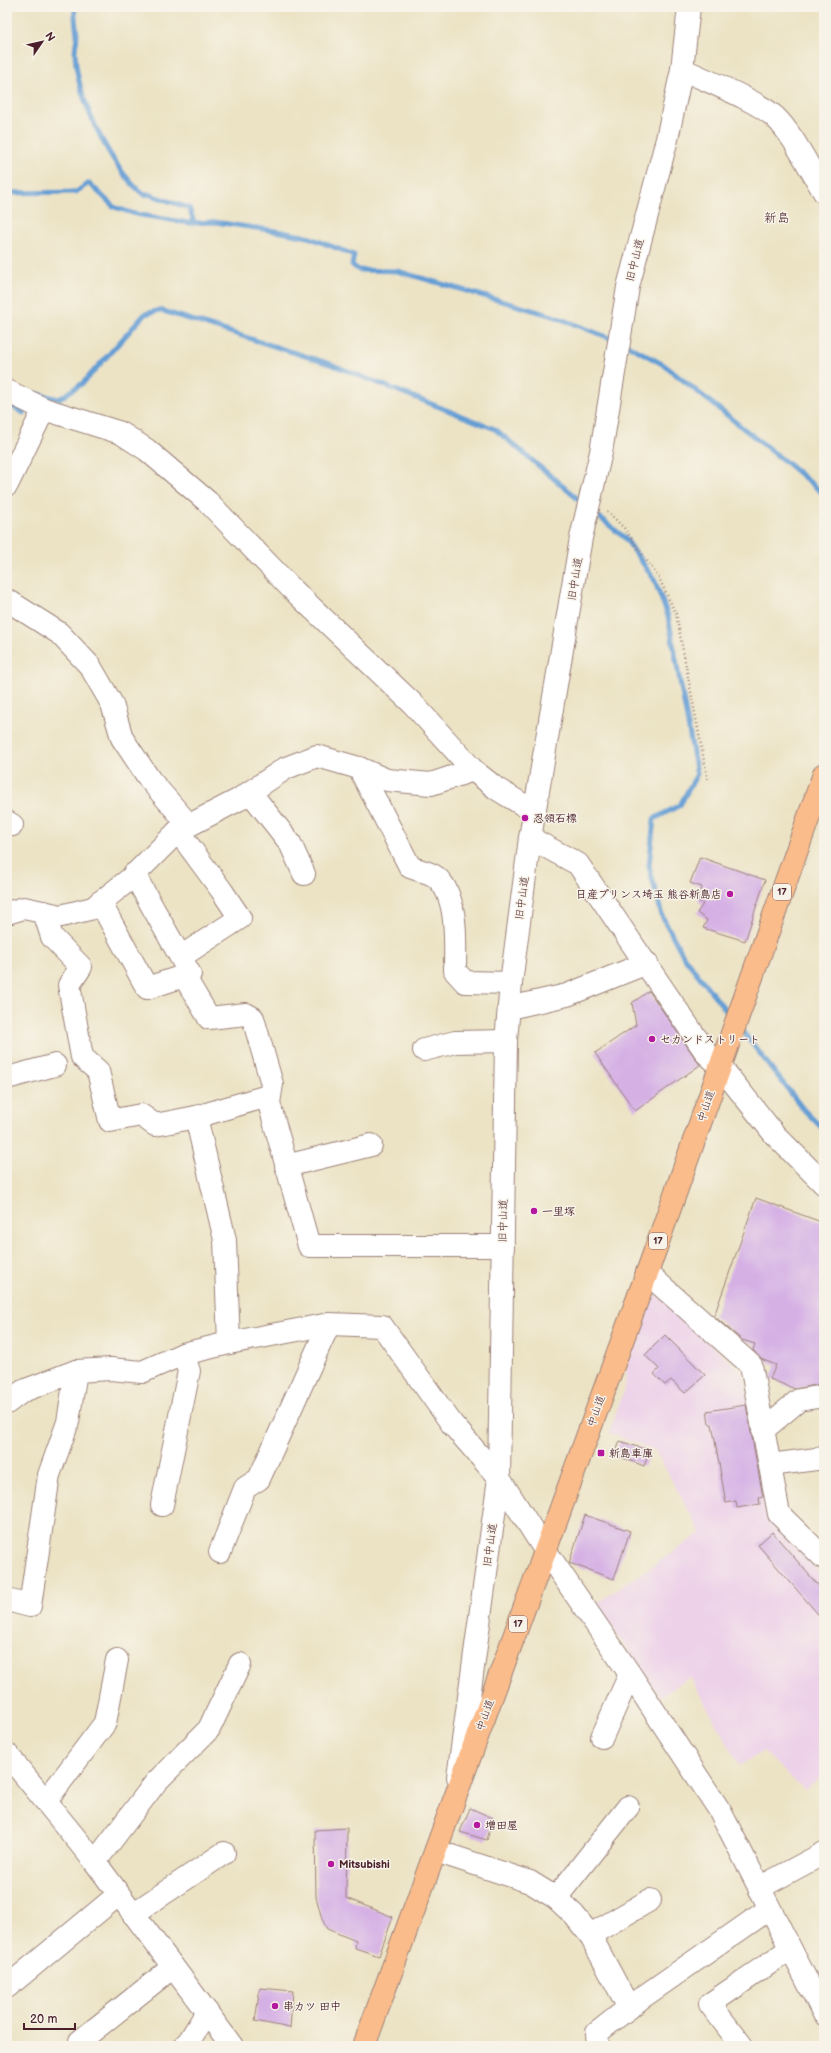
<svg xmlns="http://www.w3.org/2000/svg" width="831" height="2053" viewBox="0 0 831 2053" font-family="'Balsamiq Sans','Klee One',sans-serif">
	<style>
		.built { fill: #edd1e9 }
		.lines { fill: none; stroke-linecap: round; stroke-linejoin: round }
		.stream { stroke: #659ed4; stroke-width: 5 }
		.building { fill: #d5b0e5 }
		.minor-casing { stroke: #9b8178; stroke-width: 24 }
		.highway-casing { stroke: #9b8178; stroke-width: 24 }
		.path { stroke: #9b8178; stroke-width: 2.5; stroke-dasharray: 1 3; stroke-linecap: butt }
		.minor { stroke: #fff; stroke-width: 22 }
		.highway { stroke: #fabc8b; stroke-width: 22 }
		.poi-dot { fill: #b5179e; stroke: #f7f3e8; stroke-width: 1.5 }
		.labels { text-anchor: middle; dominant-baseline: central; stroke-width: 3; stroke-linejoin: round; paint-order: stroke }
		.shield { fill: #f7f3e8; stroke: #7e5f64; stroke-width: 1 }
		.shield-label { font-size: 10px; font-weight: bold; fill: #4a1f2b }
		.street-label { font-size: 11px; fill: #4a1f2b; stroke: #f7f3e8 }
		.poi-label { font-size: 11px; font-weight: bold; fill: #4a1f2b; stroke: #f7f3e8; text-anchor: start }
		.quarter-label { font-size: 13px; fill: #4a1f2b; stroke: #f7f3e8 }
	</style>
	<rect width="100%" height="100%" fill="#f7f3e8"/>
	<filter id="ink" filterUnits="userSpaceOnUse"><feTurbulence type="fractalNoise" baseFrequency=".025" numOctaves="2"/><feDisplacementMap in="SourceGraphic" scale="8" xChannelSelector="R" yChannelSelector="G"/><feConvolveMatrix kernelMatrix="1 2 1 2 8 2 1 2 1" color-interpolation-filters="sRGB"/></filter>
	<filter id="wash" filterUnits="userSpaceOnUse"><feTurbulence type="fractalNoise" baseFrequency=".012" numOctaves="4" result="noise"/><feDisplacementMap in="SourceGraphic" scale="16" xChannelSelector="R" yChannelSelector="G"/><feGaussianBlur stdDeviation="0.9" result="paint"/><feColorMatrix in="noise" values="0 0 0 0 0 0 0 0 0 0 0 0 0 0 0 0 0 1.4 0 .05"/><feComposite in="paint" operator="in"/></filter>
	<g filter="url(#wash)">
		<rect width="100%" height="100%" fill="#ece3c5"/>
		<polygon class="built" points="654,1292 743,1373 772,1523 824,1577 824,1773 805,1791 763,1751 740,1766 690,1677 660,1697 596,1604 701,1533 655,1450 609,1433 625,1388 628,1356"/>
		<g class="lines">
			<g class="stream">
				<path d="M75 7C74 16 76 25 77 34 77 41 75 46 75 52 76 97 110 167 144 195L148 194 189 208 194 222"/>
				<polyline points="7,193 76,192 89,183 114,207 135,214 189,223 215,222 276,231 308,237 354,255 352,265 359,270 397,271 553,316 615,340"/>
				<polyline points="624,343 664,365 788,464 824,494"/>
				<polyline points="35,398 38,394 59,399 83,383 145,314 160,310 330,364 495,429 584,504"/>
				<polyline points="7,404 24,413 29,406"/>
				<polyline points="593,512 625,538 654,579 668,616 697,774 680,805 654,819 649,866 662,916 684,957 731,1017"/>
				<polyline points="740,1028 804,1110 824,1130"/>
			</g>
		</g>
		<g id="blocks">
			<g class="building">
				<polygon points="700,857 765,880 745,941 703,928 707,920 697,913 703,904 698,901 702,887 690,883"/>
				<polygon points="649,991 700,1065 635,1111 595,1053 636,1025 632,1003"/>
				<polygon points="756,1198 824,1223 824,1382 821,1384 795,1389 770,1379 776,1365 761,1359 753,1350 755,1344 742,1340 714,1316"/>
				<polygon points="665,1335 705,1375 685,1393 671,1380 665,1385 654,1374 659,1369 645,1355"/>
				<polygon points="746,1405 763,1497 759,1498 760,1504 737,1508 736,1501 726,1503 712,1424 709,1424 707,1411"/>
				<polygon points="620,1441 650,1451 644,1466 615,1455"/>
				<polygon points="585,1515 630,1531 614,1579 569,1563"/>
				<polygon points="772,1532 824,1592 824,1621 758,1545"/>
				<polygon points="470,1808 493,1818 487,1840 460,1832"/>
				<polygon points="347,1828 346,1898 393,1917 379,1956 355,1948 356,1941 327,1929 322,1919 316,1897 315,1830"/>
				<polygon points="260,1988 293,1991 290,2028 255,2021"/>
			</g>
		</g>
	</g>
	<g filter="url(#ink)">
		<use href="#blocks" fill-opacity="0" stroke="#9b8178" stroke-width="1"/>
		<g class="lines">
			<g class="minor-casing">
				<g id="minor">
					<path d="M682 69C707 81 756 100 775 117 793 134 810 170 824 192"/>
					<polyline points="7,391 44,409 121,433 147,450 208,502 291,588 413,704 473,770 497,789 535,812"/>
					<polyline points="7,485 44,409"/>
					<polyline points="7,600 59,633 90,666 112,704 122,738 150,780 189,825"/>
					<path d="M359 768 410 867C417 870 430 872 436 877 459 896 455 944 455 971L465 982 511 983"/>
					<polyline points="250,792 290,843 304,874"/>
					<polyline points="7,822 12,825"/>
					<polyline points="178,831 222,891 240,918 182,956"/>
					<polyline points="530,838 578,864 707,1054 720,1066 775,1135 824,1184"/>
					<polyline points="100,902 147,988 190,974 134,874"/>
					<polyline points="44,912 52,937 81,967 69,985 82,1057 98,1071 110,1121 141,1115 155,1125 196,1117"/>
					<polyline points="7,913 24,908 61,916 93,908 130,879 178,831 238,800 286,768 317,756 359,768 387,780 431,784 473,770"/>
					<polyline points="184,976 209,1018 246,1014 253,1018 272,1084 269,1103"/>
					<polyline points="509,1008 567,995 647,963"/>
					<polyline points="424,1050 455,1042 506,1041"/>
					<polyline points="7,1078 55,1065"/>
					<polyline points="286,1166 371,1145"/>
					<polyline points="647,1273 751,1365 779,1514 824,1558"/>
					<polyline points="229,1343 225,1240 196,1117 264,1097 269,1103 309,1246 503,1246"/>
					<polyline points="7,1403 23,1391 76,1371 111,1369 142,1372 183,1354 229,1343 329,1324 382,1326 452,1424 499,1478 545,1550 630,1674 720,1811 824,2014"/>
					<polyline points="763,1430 799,1400 824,1396"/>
					<polyline points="770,1465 824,1458"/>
					<polyline points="162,1505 189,1371 183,1354"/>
					<polyline points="220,1552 245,1488 259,1479 329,1324"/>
					<polyline points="7,1600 30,1606 49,1475 68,1422 76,1371"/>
					<polyline points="602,1737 630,1674"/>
					<polyline points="7,1754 95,1862 232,2046"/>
					<polyline points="458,1777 499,1478 506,1041 511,983 530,838 581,538 601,452 628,287 667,139 682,69 689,7"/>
					<polyline points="46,1801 105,1723 117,1660"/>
					<polyline points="436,1851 530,1882 556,1898 574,1915 590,1935 629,2008"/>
					<polyline points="95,1862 156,1782 209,1729 240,1664"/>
					<polyline points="759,1888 824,1853"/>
					<polyline points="556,1898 628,1807"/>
					<polyline points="133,1914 224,1853"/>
					<polyline points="590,1935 650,1900"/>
					<polyline points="7,1987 118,1895"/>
					<polyline points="80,2041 173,1967"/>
					<polyline points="184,2046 189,2041 207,2012"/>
					<polyline points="598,2046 597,2033 640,1999 769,1909"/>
					<polyline points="742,2046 710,2004 790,1949"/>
				</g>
			</g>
			<g class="highway-casing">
				<polyline id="highway" points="364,2046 647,1273 824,774"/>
			</g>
			<polyline class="path" points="607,511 624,528 659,578 676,614 708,781"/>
			<use href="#minor" class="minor"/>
			<use href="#highway" class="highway"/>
		</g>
	</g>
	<g class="poi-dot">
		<circle cx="525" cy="818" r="4"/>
		<circle cx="730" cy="894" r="4"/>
		<circle cx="652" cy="1039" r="4"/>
		<circle cx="534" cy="1211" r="4"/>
		<rect x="597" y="1449" width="8" height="8" rx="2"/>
		<circle cx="477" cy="1825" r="4"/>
		<circle cx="331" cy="1864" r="4"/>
		<circle cx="275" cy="2006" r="4"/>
	</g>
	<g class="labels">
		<g class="shield">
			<rect x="773" y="884" width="18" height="16" rx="3"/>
			<rect x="649" y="1233" width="18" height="16" rx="3"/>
			<rect x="509" y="1616" width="18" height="16" rx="3"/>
		</g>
		<g class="shield-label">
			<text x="782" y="892">17</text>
			<text x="658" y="1241">17</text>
			<text x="518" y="1624">17</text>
		</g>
		<g class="street-label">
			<text transform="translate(635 260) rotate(-76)">旧中山道</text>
			<text transform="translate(575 579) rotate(-81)">旧中山道</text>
			<text transform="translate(522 898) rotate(-82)">旧中山道</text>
			<text transform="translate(706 1106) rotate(-71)">中山道</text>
			<text transform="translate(503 1221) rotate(-89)">旧中山道</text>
			<text transform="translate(596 1411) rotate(-70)">中山道</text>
			<text transform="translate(490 1545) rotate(-82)">旧中山道</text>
			<text transform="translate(485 1715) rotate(-70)">中山道</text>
		</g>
		<g class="poi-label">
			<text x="533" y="818">忍領石標</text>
			<text x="722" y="894" text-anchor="end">日産プリンス埼玉 熊谷新島店</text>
			<text x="660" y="1039">セカンドストリート</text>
			<text x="542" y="1211">一里塚</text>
			<text x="609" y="1453">新島車庫</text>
			<text x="485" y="1825">増田屋</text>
			<text x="339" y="1864">Mitsubishi</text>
			<text x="283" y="2006">串カツ 田中</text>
		</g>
		<g class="quarter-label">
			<text x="777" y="218">新島</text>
		</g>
	</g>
	<rect width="831" height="2053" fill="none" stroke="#f7f3e8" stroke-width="24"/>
	<g transform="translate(42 42) rotate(56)" stroke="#f7f3e8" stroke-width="3" paint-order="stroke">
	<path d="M0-3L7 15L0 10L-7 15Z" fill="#4a1f2b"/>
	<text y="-6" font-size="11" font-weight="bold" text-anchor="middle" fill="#4a1f2b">N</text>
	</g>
	<path d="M24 2023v6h51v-6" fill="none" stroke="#4a1f2b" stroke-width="2"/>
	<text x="30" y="2023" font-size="12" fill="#4a1f2b" stroke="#f7f3e8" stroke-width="3" paint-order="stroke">20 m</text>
</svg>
